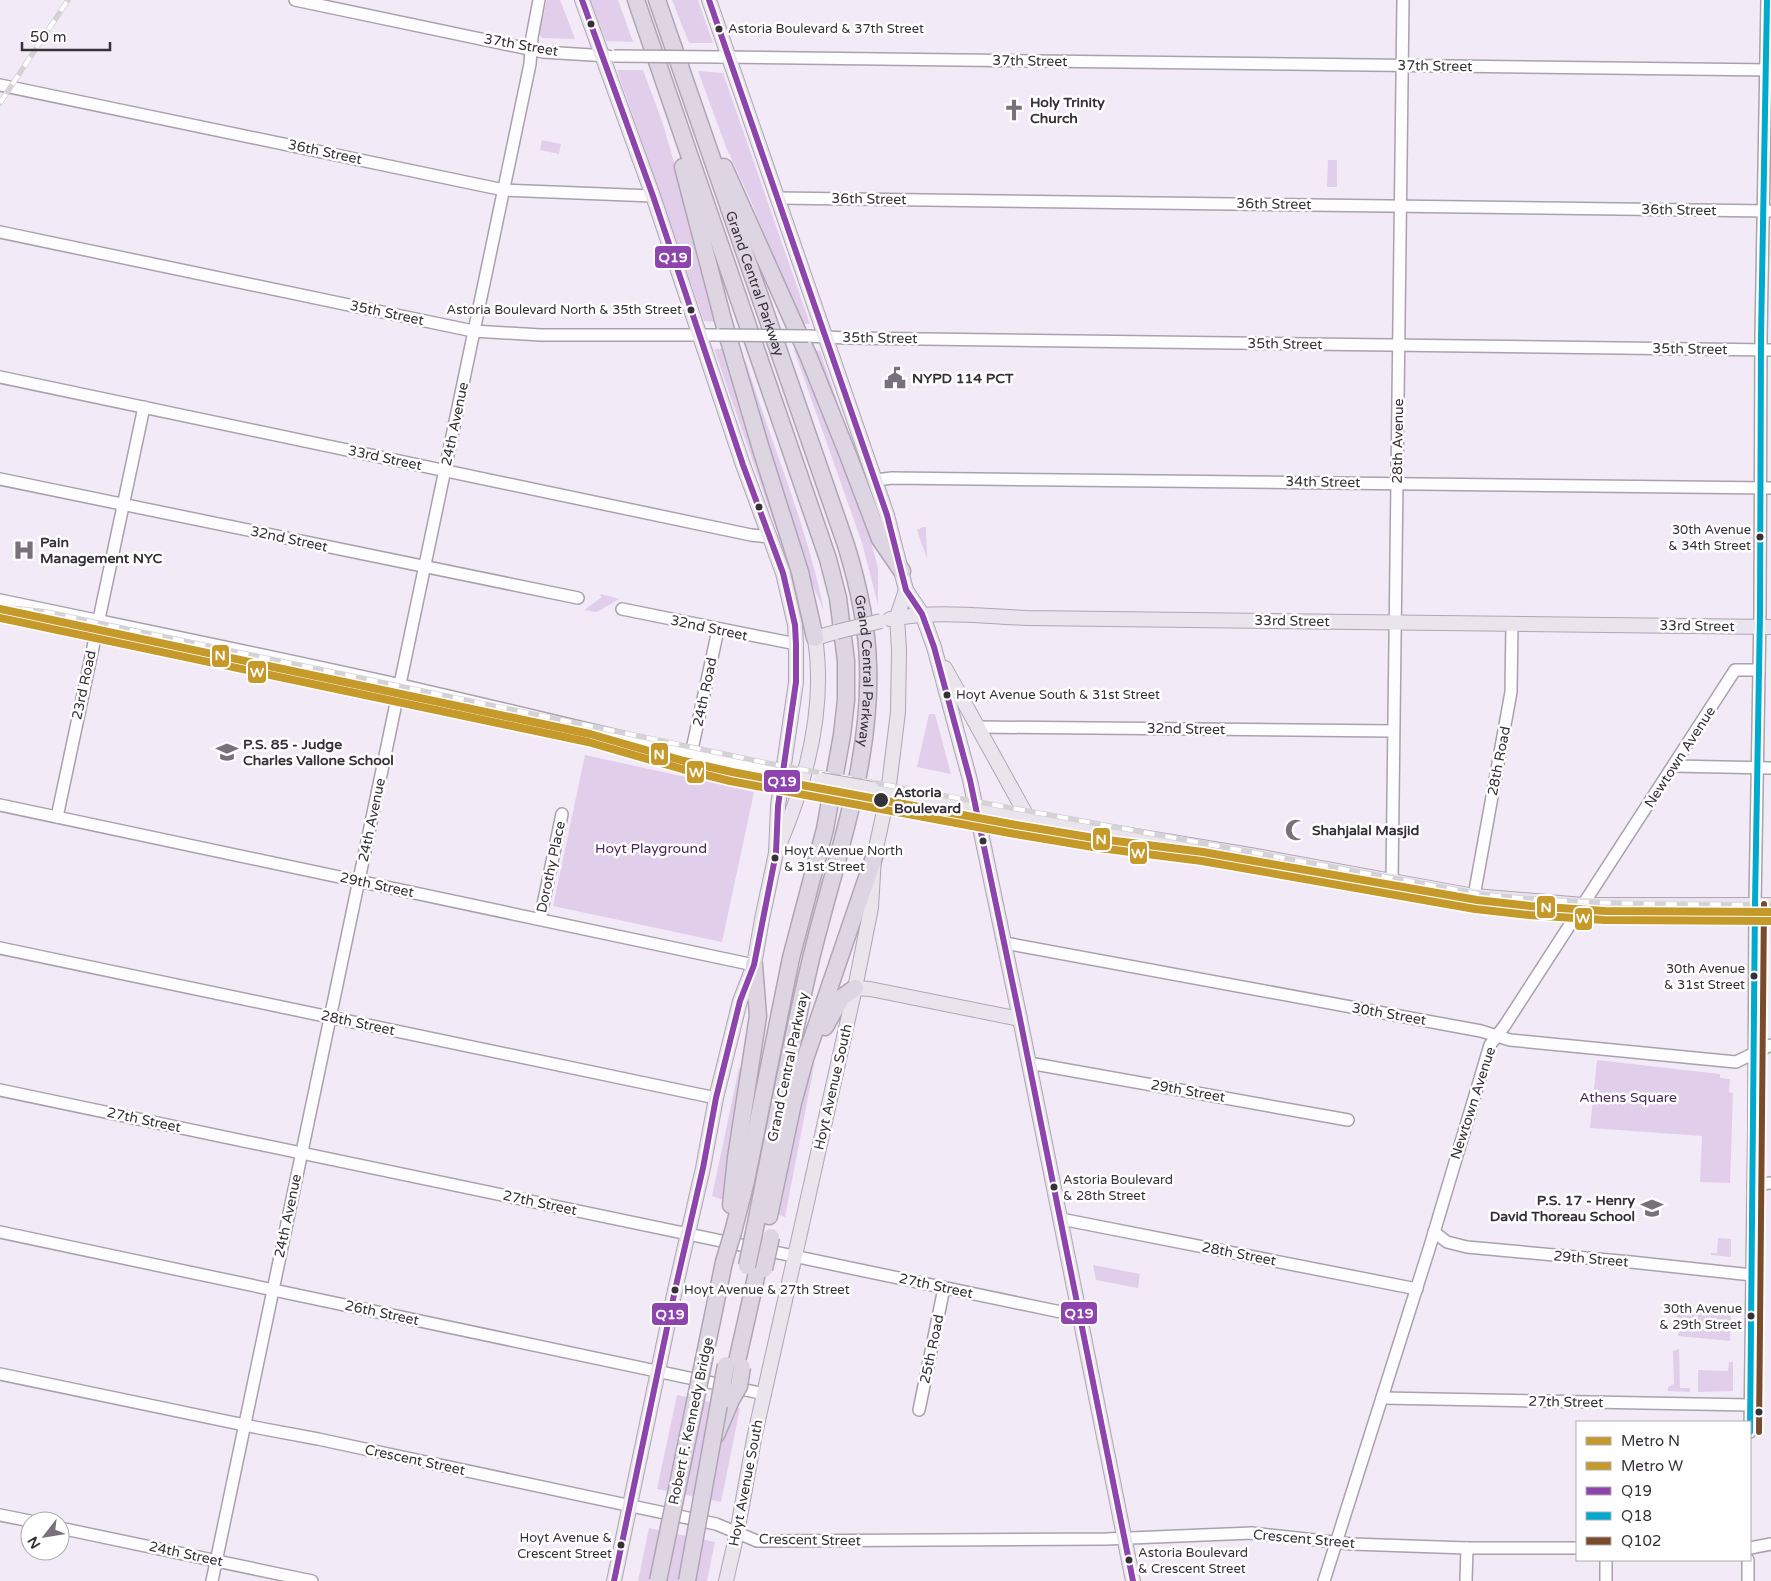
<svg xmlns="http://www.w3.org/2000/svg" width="1771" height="1581" viewBox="0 0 1771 1581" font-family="'Varela Round',sans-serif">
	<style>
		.green { fill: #e1ceea }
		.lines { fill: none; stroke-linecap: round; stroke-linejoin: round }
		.minor-casing { stroke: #a8a2ac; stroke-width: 14 }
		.major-casing { stroke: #b0a5b6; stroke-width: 16 }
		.highway-casing { stroke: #b0a5b6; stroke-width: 19 }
		.minor { stroke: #fdfcfe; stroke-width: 11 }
		.major { stroke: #eae4ec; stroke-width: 14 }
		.highway { stroke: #ddd5e1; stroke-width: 16 }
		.rail-casing { stroke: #d4d2d6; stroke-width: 5.5 }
		.rail { stroke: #fff; stroke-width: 4; stroke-dasharray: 11; stroke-linecap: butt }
		.minor-bridge-casing { stroke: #a8a2ac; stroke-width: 14; stroke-linecap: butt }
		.major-bridge-casing { stroke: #b0a5b6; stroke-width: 16; stroke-linecap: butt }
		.highway-bridge-casing { stroke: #b0a5b6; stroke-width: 19; stroke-linecap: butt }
		.minor-bridge { stroke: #fdfcfe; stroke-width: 11 }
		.major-bridge { stroke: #eae4ec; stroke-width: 14 }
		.highway-bridge { stroke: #ddd5e1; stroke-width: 16 }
		.bus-1-casing { stroke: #fff; stroke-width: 10 }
		.bus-2-casing { stroke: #fff; stroke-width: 10 }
		.bus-3-casing { stroke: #fff; stroke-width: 10 }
		.bus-1 { stroke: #8e44ad; stroke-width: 6 }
		.bus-2 { stroke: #00a9ce; stroke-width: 6 }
		.bus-3 { stroke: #7a4b2a; stroke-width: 6 }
		.metro-1-casing { stroke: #fff; stroke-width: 11 }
		.metro-2-casing { stroke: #fff; stroke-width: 11 }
		.metro-1 { stroke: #c6992b; stroke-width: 8 }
		.metro-2 { stroke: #c6992b; stroke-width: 8 }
		.bus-dot { fill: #363039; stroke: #fff; stroke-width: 2 }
		.labels { text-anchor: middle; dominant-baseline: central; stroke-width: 5; stroke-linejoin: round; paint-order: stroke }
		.bus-label { font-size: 13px; fill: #363039; stroke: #fff; text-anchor: start }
		.street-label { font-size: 14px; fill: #363039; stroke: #fff }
		.poi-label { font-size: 14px; font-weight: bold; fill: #363039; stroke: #fff; text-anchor: start }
		.stop-label { font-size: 14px; font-weight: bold; fill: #363039; stroke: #fff; text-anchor: start }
		.park-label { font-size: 14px; fill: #4b275c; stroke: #fff }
		.line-badge { stroke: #fff; stroke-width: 2 }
		.badge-label { font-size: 14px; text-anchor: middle; font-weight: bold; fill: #fff }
	</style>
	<rect width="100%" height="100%" fill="#f3eaf7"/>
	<g class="green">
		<polygon points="547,0 560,0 575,39 542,38 539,34"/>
		<polygon points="590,0 618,0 633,42 606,41"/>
		<polygon points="672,0 698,0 713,43 689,43"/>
		<path d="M617 70H643C650 90 659 111 665 131 684 194 698 258 715 322L704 321Z"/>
		<polygon points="698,71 723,73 810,324 801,324 750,199 726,147"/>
		<polygon points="542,140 561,144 559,154 540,150"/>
		<polygon points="1328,160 1337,160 1337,187 1327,187"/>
		<polygon points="714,349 722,349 790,563 783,549"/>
		<polygon points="794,350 797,350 869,534 878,568 878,605 862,543"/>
		<polygon points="813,350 820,351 864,480"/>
		<path d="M746 362C772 445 807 525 824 611L804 565 742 364Z"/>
		<polygon points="923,527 926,527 927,559 917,530"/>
		<polygon points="601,594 619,599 597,612 584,610 602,597 600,596"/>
		<polygon points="929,714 935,714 951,774 917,767"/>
		<polygon points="585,755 754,792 722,942 553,906"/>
		<polygon points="1597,1060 1720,1074 1720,1078 1730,1079 1729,1092 1733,1093 1730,1183 1700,1182 1702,1136 1590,1128"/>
		<polygon points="815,1061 785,1217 779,1215 800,1107"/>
		<polygon points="739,1068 743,1069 731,1161 723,1200 712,1196"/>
		<polygon points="1718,1238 1731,1239 1731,1257 1711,1255 1711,1253 1717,1253"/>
		<polygon points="1093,1265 1140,1274 1138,1288 1096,1280"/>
		<polygon points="1677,1309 1731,1315 1730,1341 1678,1336 1680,1323 1676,1322"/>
		<polygon points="1679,1349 1680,1388 1690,1388 1690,1392 1668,1391 1668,1387 1674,1384 1673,1351"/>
		<polygon points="1729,1362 1733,1362 1733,1391 1698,1392 1698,1370 1728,1371"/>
		<polygon points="677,1395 740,1408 721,1502 657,1489"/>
		<polygon points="649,1528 715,1542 707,1581 638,1581"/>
	</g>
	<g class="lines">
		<g class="minor-casing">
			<g id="minor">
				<polyline points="295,0 543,52 608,56"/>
				<polyline points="720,57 1771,70"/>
				<polyline points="0,85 504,190 653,196"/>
				<polyline points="777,198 1769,211"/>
				<polyline points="0,232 473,331 541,335 719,335"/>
				<polyline points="808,336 846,338 1771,350"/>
				<polyline points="0,377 751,535 770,537"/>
				<polyline points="0,479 578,598"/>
				<polyline points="875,480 892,478 1771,488"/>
				<path d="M0 600C138 629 277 657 414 688 537 716 660 748 784 773"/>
				<polyline points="622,609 796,644"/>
				<polyline points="978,727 1393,731"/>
				<polyline points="691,754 718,630"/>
				<polyline points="1674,766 1771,768"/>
				<polyline points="0,805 754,965"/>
				<polyline points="57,817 144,407"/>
				<polyline points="1392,881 1403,0"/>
				<polyline points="1474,896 1511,692 1512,624"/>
				<polyline points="540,919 562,814"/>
				<polyline points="1005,943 1481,1031 1510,1040 1736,1062 1771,1045"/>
				<polyline points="0,948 716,1098"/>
				<polyline points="1029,1063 1348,1120"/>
				<polyline points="0,1090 1080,1316"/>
				<polyline points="1753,1185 1771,1183"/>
				<polyline points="1061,1219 1417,1289"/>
				<polyline points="0,1232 765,1394"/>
				<polyline points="1434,1232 1447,1242 1467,1247 1631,1262 1752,1275"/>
				<polyline points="0,1374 259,1428 318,1439 716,1524 757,1541 1106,1539 1252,1533 1352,1544 1467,1548 1577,1548"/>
				<polyline points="1382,1398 1750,1405"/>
				<polyline points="919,1410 944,1288"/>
				<polyline points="1750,1432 1754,1127 1755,904 1760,613 1761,337 1767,0"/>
				<polyline points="0,1515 30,1521"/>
				<polyline points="60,1528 312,1581"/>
				<polyline points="1750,1548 1771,1544"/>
				<polyline points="1748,1560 1748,1581"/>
				<polyline points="212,1581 530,64 532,37 539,0"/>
				<polyline points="1324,1581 1430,1246 1490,1045 1505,1025 1735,670 1759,670"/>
				<polyline points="1466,1581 1467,1548"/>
				<polyline points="1606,1581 1606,1560"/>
			</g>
		</g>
		<g class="major-casing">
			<g id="major">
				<polyline points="582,0 653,196 743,465 783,573 795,625 796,644 796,682 778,806 776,853 762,919 754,965 740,1001 716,1098 703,1168 675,1290 614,1581"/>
				<polyline points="709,0 887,515 906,590 922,614 934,647 970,780 1020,1019 1133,1581"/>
				<path d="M890 619C935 610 982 616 1027 618L1771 627"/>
				<polyline points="945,668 1028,818"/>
				<polyline points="880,791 1028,818 1256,856 1474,896 1583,905 1771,905"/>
				<path d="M780 843C807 779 826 708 815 638L836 632"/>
				<polyline points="855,988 870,989 1020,1019"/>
				<polyline points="726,1581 737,1533 755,1434 855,988 871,908 874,857 888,793 898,712 899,650 897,617 906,590"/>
			</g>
		</g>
		<g class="highway-casing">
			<g id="highway">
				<polyline points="636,0 828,559 838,598 846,661 846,700 842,735 825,829 791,958 746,1181 733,1232"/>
				<path id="s1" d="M657 0 846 545C858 584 867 623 868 664 872 766 833 865 810 963 789 1052 772 1143 754 1233"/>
				<polyline points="683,167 723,320 761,449 800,572 815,638"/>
				<polyline points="724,167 808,355 848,455 880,539 902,571"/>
				<polyline points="825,1027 841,998 855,988"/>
				<polyline points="731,1205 736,1158 758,1016 754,965"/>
				<polyline points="769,1216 793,1103 805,1059 874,857"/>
				<polyline points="704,1359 724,1262"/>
				<polyline points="736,1366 758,1268"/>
				<polyline points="716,1435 731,1400"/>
			</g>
		</g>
		<use href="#minor" class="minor"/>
		<use href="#major" class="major"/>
		<use href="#highway" class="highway"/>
		<g class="rail-casing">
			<g id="rail">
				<polyline points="0,103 68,0"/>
				<path d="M0 607 47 612 98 623 767 763 1479 894C1576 905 1674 904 1771 905"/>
			</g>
		</g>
		<use href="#rail" class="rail"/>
		<g class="minor-bridge-casing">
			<g id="minor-bridge">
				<polyline points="614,56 719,57"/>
				<polyline points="719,335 808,336"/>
			</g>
		</g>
		<g class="major-bridge-casing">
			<g id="major-bridge">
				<polyline points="836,632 881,621"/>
				<polyline points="821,780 872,789"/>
			</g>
		</g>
		<g class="highway-bridge-casing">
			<g id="highway-bridge">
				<polyline points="724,1262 733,1232"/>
				<polyline points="747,1266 754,1233"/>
				<polyline points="764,1269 771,1237"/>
				<polyline points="731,1400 739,1386 742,1367"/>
				<polyline points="658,1581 704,1359"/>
				<polyline points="687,1581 726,1365"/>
			</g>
		</g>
		<use href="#minor-bridge" class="minor-bridge"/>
		<use href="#major-bridge" class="major-bridge"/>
		<use href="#highway-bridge" class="highway-bridge"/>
		<g class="bus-1-casing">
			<g id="bus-1">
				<polyline points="582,0 653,196 743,465 783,573 795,625 796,644 796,682 778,806 776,853 754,965 740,1001 716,1098 703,1168 675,1290 614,1581"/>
				<polyline points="709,0 887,515 906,590 922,614 934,647 970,780 1020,1019 1133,1581"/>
			</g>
		</g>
		<g class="bus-2-casing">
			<polyline id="bus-2" points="1750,1432 1755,904 1760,613 1761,337 1767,0"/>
		</g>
		<g class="bus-3-casing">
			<polyline id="bus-3" points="1759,1432 1764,904"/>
		</g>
		<use href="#bus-1" class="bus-1"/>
		<use href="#bus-2" class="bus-2"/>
		<use href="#bus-3" class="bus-3"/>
		<g class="metro-1-casing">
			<polyline id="metro-1" points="0,609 590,734 684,761 732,772 1016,825 1100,839 1203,852 1477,900 1530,906 1605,911 1771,912"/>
		</g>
		<g class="metro-2-casing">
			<polyline id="metro-2" points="0,618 588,742 682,769 730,781 1015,834 1099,848 1202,861 1475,909 1529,915 1604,920 1771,921"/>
		</g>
		<use href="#metro-1" class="metro-1"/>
		<use href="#metro-2" class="metro-2"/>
	</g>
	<defs>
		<g id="church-bare" transform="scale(1.725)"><path d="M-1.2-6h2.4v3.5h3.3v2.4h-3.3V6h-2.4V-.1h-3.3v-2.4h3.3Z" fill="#78717c" stroke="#fff" stroke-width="2.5" paint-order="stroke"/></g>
		<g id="civic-bare" transform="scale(1.725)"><path d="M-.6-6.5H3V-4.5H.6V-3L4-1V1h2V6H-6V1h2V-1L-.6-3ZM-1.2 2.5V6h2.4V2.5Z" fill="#78717c" stroke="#fff" stroke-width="2.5" paint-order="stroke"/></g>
		<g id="hospital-bare" transform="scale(1.725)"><path d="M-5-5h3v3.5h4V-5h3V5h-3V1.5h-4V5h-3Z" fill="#78717c" stroke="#fff" stroke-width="2.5" paint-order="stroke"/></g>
		<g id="school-bare" transform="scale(1.725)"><path d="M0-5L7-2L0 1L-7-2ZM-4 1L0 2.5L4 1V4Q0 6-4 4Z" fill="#78717c" stroke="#fff" stroke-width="2.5" paint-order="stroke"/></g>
		<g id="mosque-bare" transform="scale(1.725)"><path d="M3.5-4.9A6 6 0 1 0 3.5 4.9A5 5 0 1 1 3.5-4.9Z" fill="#78717c" stroke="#fff" stroke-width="2.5" paint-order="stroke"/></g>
	</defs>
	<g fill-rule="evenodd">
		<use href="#church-bare" x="1014" y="110"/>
		<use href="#civic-bare" x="895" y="378"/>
		<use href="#hospital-bare" x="24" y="550"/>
		<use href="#school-bare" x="227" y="752"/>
		<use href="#mosque-bare" x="1296" y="830"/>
		<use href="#school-bare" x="1652" y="1208"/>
	</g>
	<g class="bus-dot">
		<circle cx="591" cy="24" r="4.5"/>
		<circle cx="719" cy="29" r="4.5"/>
		<circle cx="691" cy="310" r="4.5"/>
		<circle cx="759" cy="507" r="4.5"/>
		<circle cx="1760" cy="537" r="4.5"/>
		<circle cx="947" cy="695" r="4.5"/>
		<circle cx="881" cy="800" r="8"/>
		<circle cx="983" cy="841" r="4.5"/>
		<circle cx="775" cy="858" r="4.5"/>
		<circle cx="1754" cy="976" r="4.5"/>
		<circle cx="1054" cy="1187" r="4.5"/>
		<circle cx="675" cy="1290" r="4.5"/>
		<circle cx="1751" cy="1316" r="4.5"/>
		<circle cx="1759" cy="1412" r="4.5"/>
		<circle cx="621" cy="1545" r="4.5"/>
		<circle cx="1129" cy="1560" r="4.5"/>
	</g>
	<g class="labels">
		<g class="bus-label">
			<text x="728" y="29">Astoria Boulevard &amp; 37th Street</text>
			<text x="682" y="310" text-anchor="end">Astoria Boulevard North &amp; 35th Street</text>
			<text x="1751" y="530" text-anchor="end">30th Avenue<tspan x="1751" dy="16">&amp; 34th Street</tspan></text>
			<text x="956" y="695">Hoyt Avenue South &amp; 31st Street</text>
			<text x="784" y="851">Hoyt Avenue North<tspan x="784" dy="16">&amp; 31st Street</tspan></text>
			<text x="1745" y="969" text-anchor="end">30th Avenue<tspan x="1745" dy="16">&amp; 31st Street</tspan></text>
			<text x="1063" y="1180">Astoria Boulevard<tspan x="1063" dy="16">&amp; 28th Street</tspan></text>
			<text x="684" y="1290">Hoyt Avenue &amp; 27th Street</text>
			<text x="1742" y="1309" text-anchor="end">30th Avenue<tspan x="1742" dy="16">&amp; 29th Street</tspan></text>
			<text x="612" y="1538" text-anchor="end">Hoyt Avenue &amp;<tspan x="612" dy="16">Crescent Street</tspan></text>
			<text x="1138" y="1553">Astoria Boulevard<tspan x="1138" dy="16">&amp; Crescent Street</tspan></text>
		</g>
		<g class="street-label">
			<text transform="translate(521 45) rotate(10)">37th Street</text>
			<text transform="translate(1030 61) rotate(1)">37th Street</text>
			<text transform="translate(1435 66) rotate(1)">37th Street</text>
			<text transform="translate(325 152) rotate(12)">36th Street</text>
			<text transform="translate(869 199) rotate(1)">36th Street</text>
			<text transform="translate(1274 204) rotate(1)">36th Street</text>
			<text transform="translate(1679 210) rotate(1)">36th Street</text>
			<text stroke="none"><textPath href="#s1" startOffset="300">Grand Central Parkway</textPath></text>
			<text transform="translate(387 313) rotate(12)">35th Street</text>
			<text transform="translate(880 338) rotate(1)">35th Street</text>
			<text transform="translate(1285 344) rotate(1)">35th Street</text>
			<text transform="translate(1690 349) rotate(1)">35th Street</text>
			<text transform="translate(455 424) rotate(-78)">24th Avenue</text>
			<text transform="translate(1398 441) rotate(-89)">28th Avenue</text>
			<text transform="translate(385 458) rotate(12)">33rd Street</text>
			<text transform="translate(1323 482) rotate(1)">34th Street</text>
			<text transform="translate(289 539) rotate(12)">32nd Street</text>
			<text transform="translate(1292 621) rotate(1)">33rd Street</text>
			<text transform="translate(1697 626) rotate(1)">33rd Street</text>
			<text transform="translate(709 628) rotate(12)">32nd Street</text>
			<text stroke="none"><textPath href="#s1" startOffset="705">Grand Central Parkway</textPath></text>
			<text transform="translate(84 685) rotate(-78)">23rd Road</text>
			<text transform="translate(705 692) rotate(-78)">24th Road</text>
			<text transform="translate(1186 729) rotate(1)">32nd Street</text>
			<text transform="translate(1680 757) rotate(-57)">Newtown Avenue</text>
			<text transform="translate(1499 761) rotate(-79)">28th Road</text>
			<text transform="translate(372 820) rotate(-78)">24th Avenue</text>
			<text transform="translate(551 867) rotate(-78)">Dorothy Place</text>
			<text transform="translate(377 885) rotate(12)">29th Street</text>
			<text transform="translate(1389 1014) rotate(10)">30th Street</text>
			<text transform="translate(358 1023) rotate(12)">28th Street</text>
			<text transform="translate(788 1067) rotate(-78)">Grand Central Parkway</text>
			<text transform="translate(833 1087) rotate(-77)">Hoyt Avenue South</text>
			<text transform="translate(1188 1091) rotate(10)">29th Street</text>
			<text transform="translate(1473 1103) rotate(-72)">Newtown Avenue</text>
			<text transform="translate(144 1120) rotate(12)">27th Street</text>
			<text transform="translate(540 1203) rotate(12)">27th Street</text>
			<text transform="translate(288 1216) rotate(-78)">24th Avenue</text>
			<text transform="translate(1239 1254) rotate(11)">28th Street</text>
			<text transform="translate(1591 1259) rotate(5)">29th Street</text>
			<text transform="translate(936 1286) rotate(12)">27th Street</text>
			<text transform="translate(382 1313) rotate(12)">26th Street</text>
			<text transform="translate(932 1349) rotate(-78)">25th Road</text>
			<text transform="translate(1566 1402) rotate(1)">27th Street</text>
			<text transform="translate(691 1421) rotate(-78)">Robert F. Kennedy Bridge</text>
			<text transform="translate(415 1460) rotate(12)">Crescent Street</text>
			<text transform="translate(746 1483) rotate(-79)">Hoyt Avenue South</text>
			<text transform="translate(1304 1539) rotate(5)">Crescent Street</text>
			<text transform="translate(810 1540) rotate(1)">Crescent Street</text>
			<text transform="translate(186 1554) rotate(12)">24th Street</text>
		</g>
		<g class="poi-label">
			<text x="1030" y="102">Holy Trinity<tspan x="1030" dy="16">Church</tspan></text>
			<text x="912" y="378">NYPD 114 PCT</text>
			<text x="40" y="542">Pain<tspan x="40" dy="16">Management NYC</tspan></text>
			<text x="243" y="744">P.S. 85 - Judge<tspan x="243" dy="16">Charles Vallone School</tspan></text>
			<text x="1312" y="830">Shahjalal Masjid</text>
			<text x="1635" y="1200" text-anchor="end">P.S. 17 - Henry<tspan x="1635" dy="16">David Thoreau School</tspan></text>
		</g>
		<g class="stop-label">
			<text x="894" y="792">Astoria<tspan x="894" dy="16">Boulevard</tspan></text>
		</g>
		<g class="park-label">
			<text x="651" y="848">Hoyt Playground</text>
			<text x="1628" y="1097">Athens Square</text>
		</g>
	</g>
	<g class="line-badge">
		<rect x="654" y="245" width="38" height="24" rx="5" fill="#8e44ad"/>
		<rect x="211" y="644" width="19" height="24" rx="5" fill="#c6992b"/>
		<rect x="247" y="660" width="20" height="24" rx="5" fill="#c6992b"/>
		<rect x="650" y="742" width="19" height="24" rx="5" fill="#c6992b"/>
		<rect x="686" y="760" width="19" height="24" rx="5" fill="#c6992b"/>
		<rect x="763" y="769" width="38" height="24" rx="5" fill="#8e44ad"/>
		<rect x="1092" y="827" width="19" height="24" rx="5" fill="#c6992b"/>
		<rect x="1129" y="841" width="19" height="24" rx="5" fill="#c6992b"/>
		<rect x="1536" y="895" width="20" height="24" rx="5" fill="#c6992b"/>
		<rect x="1574" y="907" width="19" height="24" rx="5" fill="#c6992b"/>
		<rect x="1060" y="1301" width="38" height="24" rx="5" fill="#8e44ad"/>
		<rect x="651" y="1302" width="38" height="24" rx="5" fill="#8e44ad"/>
	</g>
	<g class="badge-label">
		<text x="673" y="262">Q19</text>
		<text x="220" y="660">N</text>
		<text x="257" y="677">W</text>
		<text x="659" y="759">N</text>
		<text x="696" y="777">W</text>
		<text x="782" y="786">Q19</text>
		<text x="1101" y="844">N</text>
		<text x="1138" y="858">W</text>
		<text x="1546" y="912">N</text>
		<text x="1583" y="923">W</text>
		<text x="1079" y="1318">Q19</text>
		<text x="670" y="1319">Q19</text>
	</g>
	<rect x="1576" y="1421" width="175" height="140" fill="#ffffff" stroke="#afacb0"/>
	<rect x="1586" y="1437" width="25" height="8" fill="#c6992b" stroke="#afacb0"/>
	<text x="1621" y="1446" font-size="15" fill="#363039">Metro N</text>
	<rect x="1586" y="1462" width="25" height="8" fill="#c6992b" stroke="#afacb0"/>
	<text x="1621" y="1471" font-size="15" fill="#363039">Metro W</text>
	<rect x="1586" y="1487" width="25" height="8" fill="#8e44ad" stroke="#afacb0"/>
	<text x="1621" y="1496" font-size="15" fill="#363039">Q19</text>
	<rect x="1586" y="1512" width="25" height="8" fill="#00a9ce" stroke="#afacb0"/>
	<text x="1621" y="1521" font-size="15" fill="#363039">Q18</text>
	<rect x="1586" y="1537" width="25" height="8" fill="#7a4b2a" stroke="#afacb0"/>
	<text x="1621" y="1546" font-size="15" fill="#363039">Q102</text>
	<g transform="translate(45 1536) rotate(239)"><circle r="24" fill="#ffffff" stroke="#afacb0"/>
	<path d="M0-4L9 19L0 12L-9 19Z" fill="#78717c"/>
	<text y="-8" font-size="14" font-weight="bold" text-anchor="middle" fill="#363039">N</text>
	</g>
	<path d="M22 42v8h88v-8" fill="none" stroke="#363039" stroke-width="2.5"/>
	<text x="30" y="42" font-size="15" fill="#363039" stroke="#ffffff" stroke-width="4" paint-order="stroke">50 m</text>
</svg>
